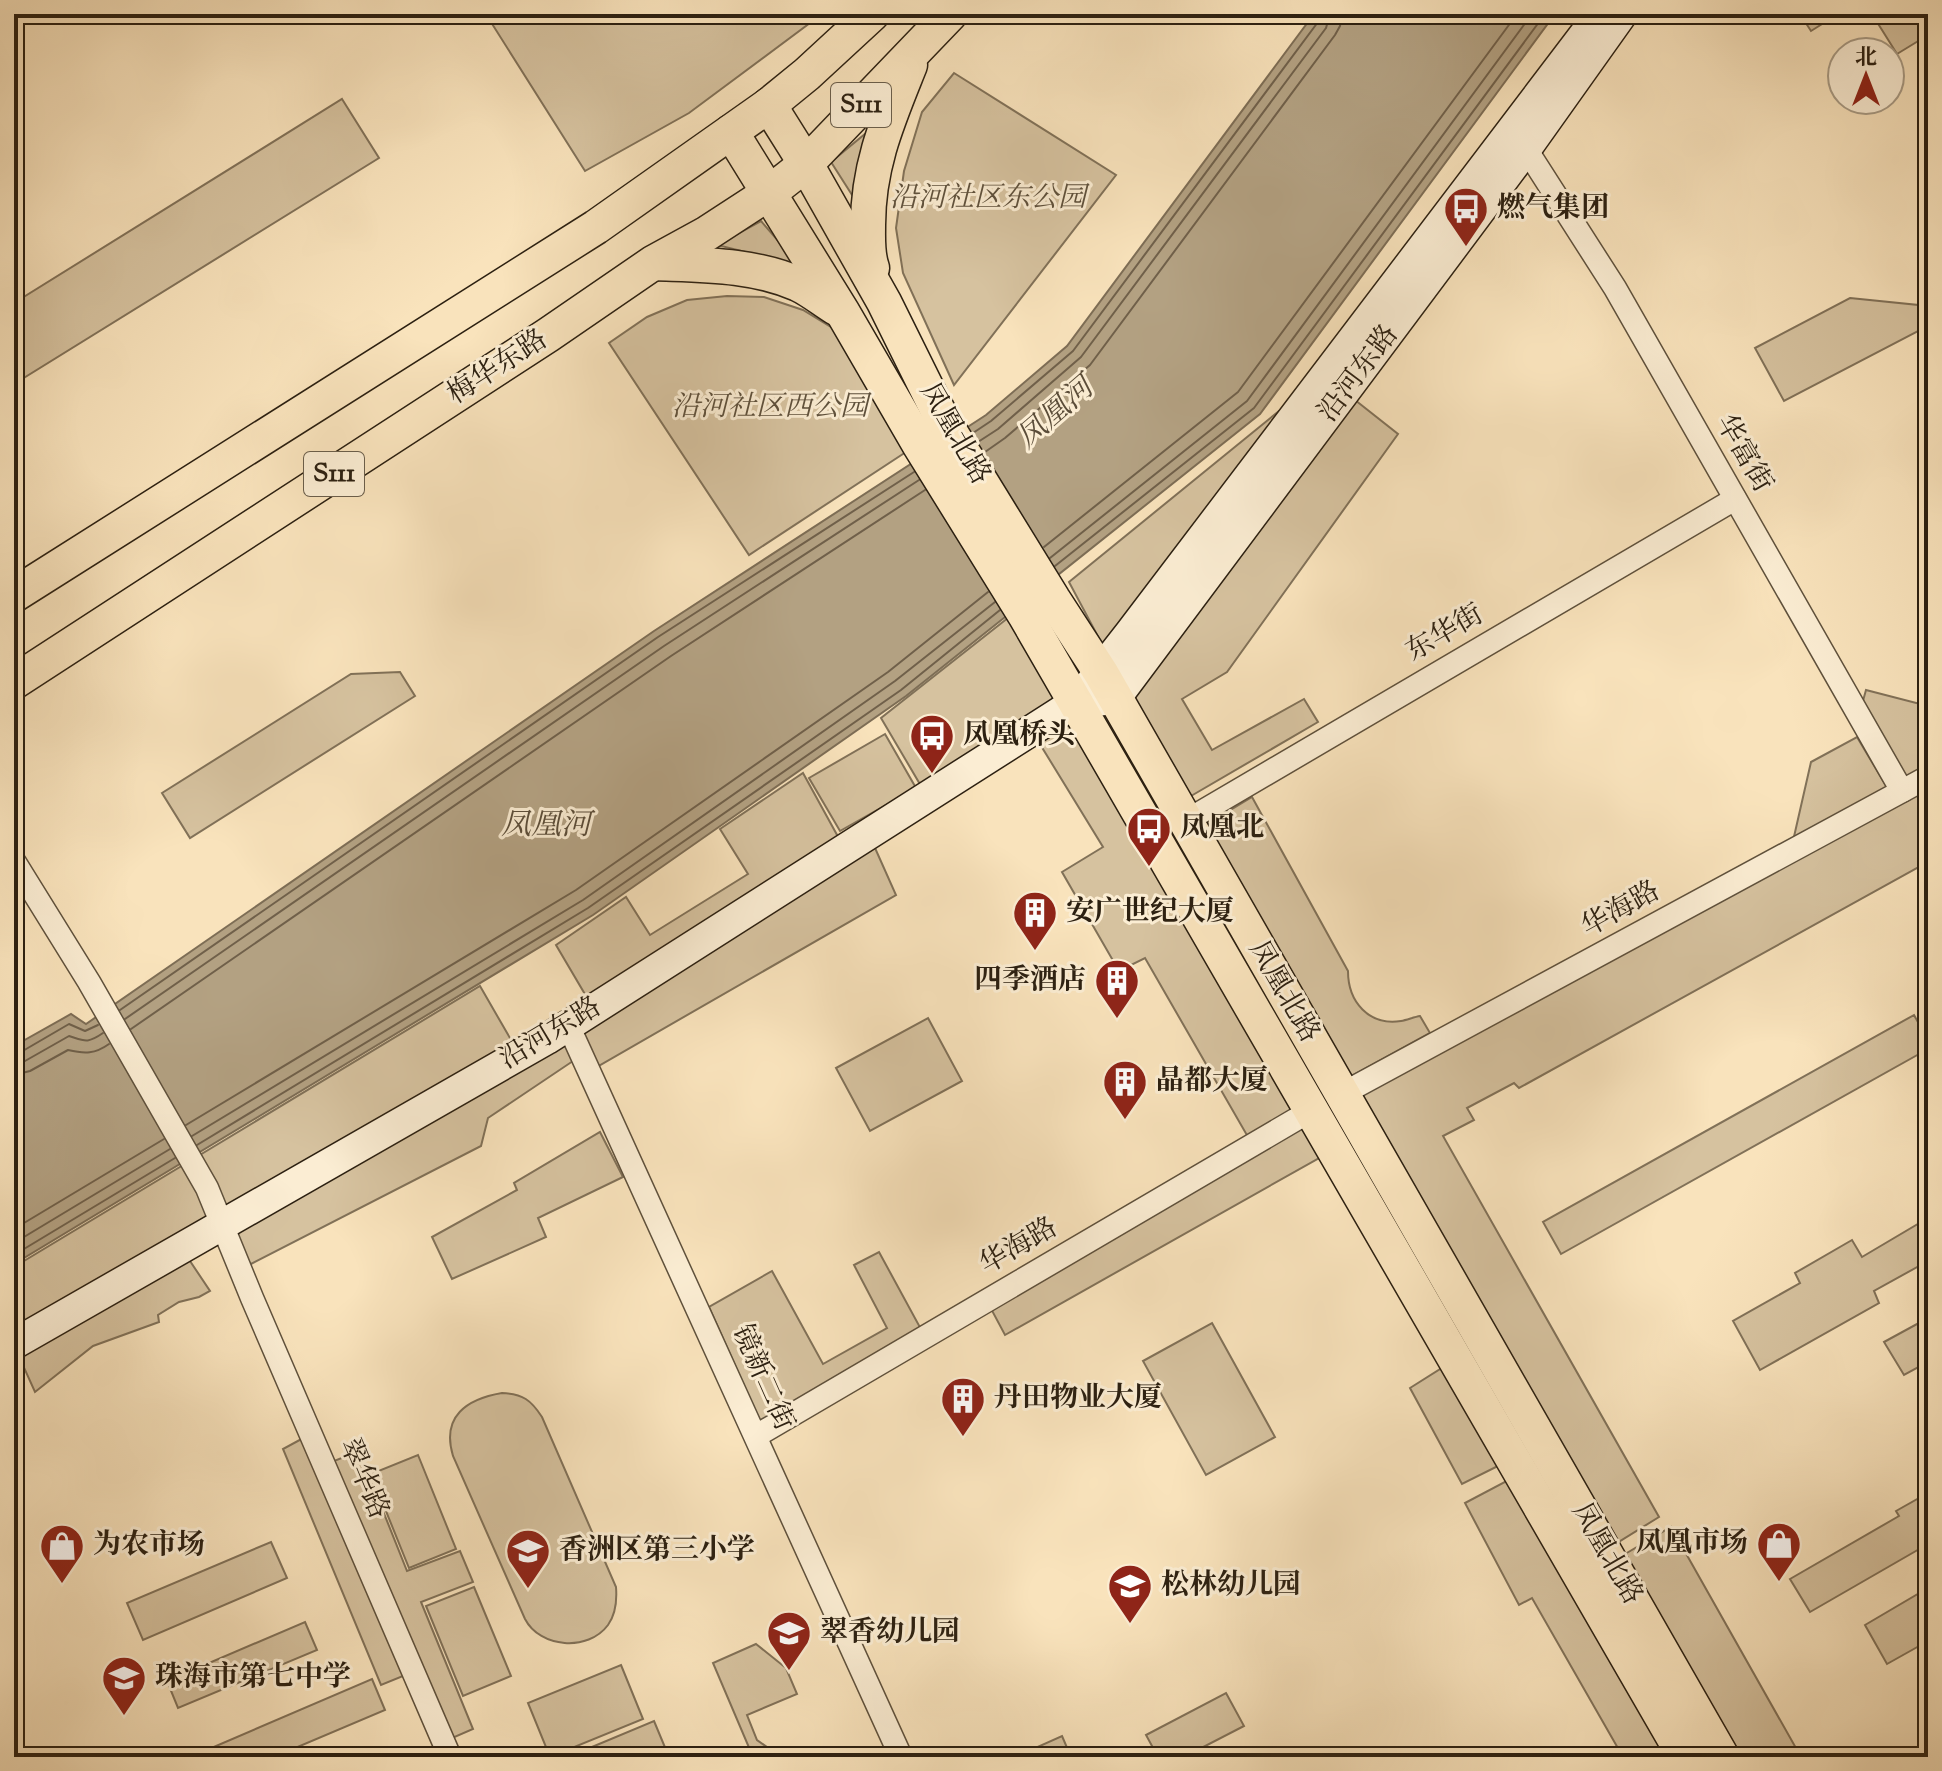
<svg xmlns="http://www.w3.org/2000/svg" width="1942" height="1771" viewBox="0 0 1942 1771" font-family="'Sorts Mill Goudy','Noto Serif SC',serif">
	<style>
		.green { fill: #d6c29f; stroke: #817158; stroke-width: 2 }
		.water { fill: #b3a182; stroke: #7d6d55; stroke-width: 2 }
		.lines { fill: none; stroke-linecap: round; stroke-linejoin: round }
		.shore { stroke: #70604a; stroke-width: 2 }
		.street-casing { stroke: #5f513c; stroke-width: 25 }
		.secondary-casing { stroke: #2c2011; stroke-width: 33 }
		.primary-casing { stroke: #2c2011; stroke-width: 37 }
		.street { stroke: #fbedd3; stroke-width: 22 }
		.secondary { stroke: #fbedd3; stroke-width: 30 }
		.primary { stroke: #f9e3bc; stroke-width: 34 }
		.labels { text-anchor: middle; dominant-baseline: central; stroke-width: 6; stroke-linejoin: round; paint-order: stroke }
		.shield { fill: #fbedd3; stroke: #6a5e4b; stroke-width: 2 }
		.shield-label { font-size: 26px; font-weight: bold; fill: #2c2011 }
		.park-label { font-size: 28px; font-style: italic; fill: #5f513c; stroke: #fbedd3 }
		.poi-label { font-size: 28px; font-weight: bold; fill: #2c2011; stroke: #fbedd3; text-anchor: start }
		.street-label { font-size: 28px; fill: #2c2011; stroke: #fbedd3 }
		.water-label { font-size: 30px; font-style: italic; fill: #5b4d39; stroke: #fbedd3 }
	</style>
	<rect width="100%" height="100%" fill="#f9e3bc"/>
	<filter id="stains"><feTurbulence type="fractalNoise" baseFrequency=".0025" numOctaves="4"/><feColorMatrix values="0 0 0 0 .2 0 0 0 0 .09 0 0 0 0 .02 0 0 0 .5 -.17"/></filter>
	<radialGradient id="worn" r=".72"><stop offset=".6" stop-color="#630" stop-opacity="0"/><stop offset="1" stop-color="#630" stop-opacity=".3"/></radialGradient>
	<g class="green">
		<polygon points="495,14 822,14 689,113 585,171 489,19"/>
		<polygon points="1800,14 1838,14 1811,31"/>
		<polygon points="1872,14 1928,14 1928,35 1897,54"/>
		<polygon points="954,73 1116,175 954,385 903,273 896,228 904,171 922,112"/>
		<polygon points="342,99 379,158 14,384 14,303"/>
		<polygon points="871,129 868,220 831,162"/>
		<polygon points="761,221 799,265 717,245"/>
		<polygon points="727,296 764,297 803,310 839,332 909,450 749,555 609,343 647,317 687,300"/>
		<polygon points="1850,298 1928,306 1928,326 1784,401 1755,348"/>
		<polygon points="1355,400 1398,434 1227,672 1182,699 1212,750 1304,699 1318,722 1191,796 1123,682"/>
		<polygon points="1279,411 1297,426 1111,661 1069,582"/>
		<polygon points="1018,610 1070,701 924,791 881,718"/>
		<polygon points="400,672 415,696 190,838 162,793 351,674"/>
		<polygon points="1866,690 1928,706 1928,771 1904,783 1861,708"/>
		<polygon points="1076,711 1304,1106 1248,1137 1145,958 1119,971 1062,872 1103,847 1035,736"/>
		<polygon points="885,734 916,788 840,831 809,778"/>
		<polygon points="1857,737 1888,789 1793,841 1811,762"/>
		<polygon points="803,773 842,844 589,1001 556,945 626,897 650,935 748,874 720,829"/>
		<polygon points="1928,787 1928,862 1519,1088 1514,1083 1467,1108 1474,1120 1443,1136 1659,1517 1612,1546 1353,1096"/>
		<path d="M1252 797 1348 971C1348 1002 1369 1026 1401 1021 1407 1020 1414 1017 1420 1016L1430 1033 1350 1077 1204 826Z"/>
		<polygon points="871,839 896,895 595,1068 577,1029"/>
		<polygon points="480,986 518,1052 14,1340 14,1267"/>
		<polygon points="1914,1015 1928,1040 1928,1049 1561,1254 1543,1222"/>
		<polygon points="928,1018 962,1081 870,1131 836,1068"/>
		<polygon points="566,1035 576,1059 488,1118 481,1146 247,1266 231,1227"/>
		<polygon points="1310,1119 1328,1153 1005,1335 989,1305"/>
		<polygon points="600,1132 623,1177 538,1218 546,1237 452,1279 432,1237 517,1190 514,1183"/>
		<polygon points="1928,1218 1928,1261 1874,1291 1879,1303 1760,1370 1733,1321 1800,1283 1795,1273 1852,1240 1862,1257"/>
		<polygon points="184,1252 210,1291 199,1297 179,1302 158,1315 159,1322 93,1346 35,1392 16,1350"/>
		<polygon points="879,1252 922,1331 761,1424 709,1307 772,1271 823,1364 887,1328 854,1265"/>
		<polygon points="1928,1318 1928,1362 1904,1375 1884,1342"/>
		<polygon points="1212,1323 1275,1437 1206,1475 1143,1361"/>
		<polygon points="1453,1361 1512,1459 1462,1484 1410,1388"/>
		<path d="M502 1393C523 1394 531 1400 542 1417L616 1587C617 1600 616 1614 608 1625 588 1652 540 1648 525 1619L453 1456C441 1416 467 1399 502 1393Z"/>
		<polygon points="307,1436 408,1674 381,1685 283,1449"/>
		<polygon points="359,1451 407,1571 460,1551 473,1582 421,1602 473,1729 450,1739 334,1461"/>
		<polygon points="418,1455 456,1549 409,1568 371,1474"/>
		<polygon points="1516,1476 1684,1757 1623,1757 1532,1598 1519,1605 1465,1503"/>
		<polygon points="1928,1493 1928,1544 1810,1612 1790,1579 1899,1516 1896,1511"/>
		<polygon points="1671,1527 1801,1757 1740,1757 1620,1557"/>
		<polygon points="271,1542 287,1578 143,1640 127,1603"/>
		<polygon points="474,1587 511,1676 463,1696 426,1606"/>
		<polygon points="1928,1588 1928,1641 1887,1664 1865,1625"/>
		<polygon points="305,1622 317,1650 178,1708 167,1681"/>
		<polygon points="756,1644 786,1668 797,1694 747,1715 757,1740 781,1757 753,1757 713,1663"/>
		<polygon points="621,1665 643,1719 550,1757 528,1703"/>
		<polygon points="372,1679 385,1710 274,1757 196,1757 195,1755"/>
		<polygon points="1226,1693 1244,1726 1184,1757 1158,1757 1146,1735"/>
		<polygon points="654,1721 669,1757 568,1757"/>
		<polygon points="1062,1736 1071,1757 1015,1757"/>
	</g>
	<polygon class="water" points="1314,14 1555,14 1260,414 906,696 593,915 14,1264 14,1046 71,1014 86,1024 654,631 986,415 1067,346"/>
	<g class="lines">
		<g class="shore">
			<polyline points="973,433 991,421 1073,351 1318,22 1320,14"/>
			<polyline points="978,442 998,429 1081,357 1326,28 1330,14"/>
			<polyline points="985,452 1005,438 1090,365 1335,35 1340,26 1342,14"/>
			<polyline points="1044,547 1238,392 1517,14"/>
			<polyline points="1050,558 1247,401 1532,14"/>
			<polyline points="1055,566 1254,408 1545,14"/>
			<polyline points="120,1010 658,637 914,472"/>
			<polyline points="125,1019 664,646 919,480"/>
			<polyline points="131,1029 671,656 925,490"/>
			<polyline points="14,1053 21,1052 69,1024 85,1031 98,1025"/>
			<path d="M14 1063 25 1061 69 1036C85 1041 87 1044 103 1033"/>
			<path d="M14 1075 30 1071 68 1050C85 1054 95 1054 109 1044"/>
			<polyline points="186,1125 576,890 888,672 988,592"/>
			<polyline points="192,1136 583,900 895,681 995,602"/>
			<polyline points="197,1145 588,908 901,690 1000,610"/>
			<polyline points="14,1229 164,1139"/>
			<polyline points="14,1243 170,1149"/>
			<polyline points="14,1255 175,1158"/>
		</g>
		<g class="street-casing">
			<g id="street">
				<polyline points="1526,149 1615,288 1902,791"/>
				<polyline points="1186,821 1735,499"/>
				<polyline points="14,861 89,982 207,1188 252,1298 450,1757"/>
				<polyline points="568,1025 901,1757"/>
				<polyline points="1342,1094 1928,777"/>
				<polyline points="756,1436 1312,1110"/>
			</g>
		</g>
		<g class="secondary-casing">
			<g id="secondary">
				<polyline points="1094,701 1115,699 1526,149 1622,14"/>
				<polyline points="14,1344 547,1039 1076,702 1130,633 1600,14"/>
			</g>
		</g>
		<g class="primary-casing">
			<g id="primary">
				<polyline points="769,105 806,164 884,302 941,417 1053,599 1101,673 1722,1757"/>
				<polyline points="731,132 843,313 919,444 1025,615 1685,1757"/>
				<path d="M654 263C702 265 752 264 798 284 811 290 823 300 836 308"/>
				<path d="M872 268C867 254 868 241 868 225 868 165 888 120 910 65"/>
				<polyline points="14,595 596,227 769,105 807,74 872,14"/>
				<polyline points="14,682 548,335 653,263 706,234 769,193 806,164 950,14"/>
			</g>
		</g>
		<use href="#street" class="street"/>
		<use href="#secondary" class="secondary"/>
		<use href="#primary" class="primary"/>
	</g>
	<defs>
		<g id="bus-pin" transform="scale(2.3)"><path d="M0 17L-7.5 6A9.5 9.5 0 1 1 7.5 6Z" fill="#8f2418" stroke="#fbedd3"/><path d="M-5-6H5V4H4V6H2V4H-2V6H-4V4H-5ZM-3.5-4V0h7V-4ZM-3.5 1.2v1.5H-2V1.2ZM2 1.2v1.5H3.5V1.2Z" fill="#fff"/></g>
		<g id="building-pin" transform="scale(2.3)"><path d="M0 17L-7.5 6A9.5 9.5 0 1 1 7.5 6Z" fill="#8f2418" stroke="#fbedd3"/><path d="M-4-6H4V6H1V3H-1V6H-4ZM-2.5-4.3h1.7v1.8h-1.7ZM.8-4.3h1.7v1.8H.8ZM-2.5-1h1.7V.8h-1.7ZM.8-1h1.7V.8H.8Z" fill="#fff"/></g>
		<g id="shop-pin" transform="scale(2.3)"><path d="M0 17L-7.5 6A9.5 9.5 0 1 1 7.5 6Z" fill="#8f2418" stroke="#fbedd3"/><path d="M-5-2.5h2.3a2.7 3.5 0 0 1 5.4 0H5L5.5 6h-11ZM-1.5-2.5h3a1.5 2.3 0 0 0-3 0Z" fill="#fff"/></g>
		<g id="school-pin" transform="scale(2.3)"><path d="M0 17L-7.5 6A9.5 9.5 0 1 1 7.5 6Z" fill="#8f2418" stroke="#fbedd3"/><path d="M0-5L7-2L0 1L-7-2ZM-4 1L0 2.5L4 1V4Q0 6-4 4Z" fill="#fff"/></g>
	</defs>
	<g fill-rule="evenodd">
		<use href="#bus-pin" x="1466" y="209"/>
		<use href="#bus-pin" x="932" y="736"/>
		<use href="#bus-pin" x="1149" y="829"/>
		<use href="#building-pin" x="1035" y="913"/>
		<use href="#building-pin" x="1117" y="981"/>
		<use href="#building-pin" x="1125" y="1082"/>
		<use href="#building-pin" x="963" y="1399"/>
		<use href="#shop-pin" x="1779" y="1544"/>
		<use href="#shop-pin" x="62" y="1546"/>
		<use href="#school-pin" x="528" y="1551"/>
		<use href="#school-pin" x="1130" y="1586"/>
		<use href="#school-pin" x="789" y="1633"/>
		<use href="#school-pin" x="124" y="1678"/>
	</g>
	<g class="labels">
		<g class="shield">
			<rect x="831" y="83" width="60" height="44" rx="6"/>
			<rect x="304" y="452" width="60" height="44" rx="6"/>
		</g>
		<g class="shield-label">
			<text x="861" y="105">S111</text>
			<text x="334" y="474">S111</text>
		</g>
		<g class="park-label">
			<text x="988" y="199">沿河社区东公园</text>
			<text x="770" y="408">沿河社区西公园</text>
		</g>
		<g class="poi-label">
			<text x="1497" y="209">燃气集团</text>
			<text x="963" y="736">凤凰桥头</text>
			<text x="1180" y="829">凤凰北</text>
			<text x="1066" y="913">安广世纪大厦</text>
			<text x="1086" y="981" text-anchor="end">四季酒店</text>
			<text x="1156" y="1082">晶都大厦</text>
			<text x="994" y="1399">丹田物业大厦</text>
			<text x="1748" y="1544" text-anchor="end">凤凰市场</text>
			<text x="93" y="1546">为农市场</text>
			<text x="559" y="1551">香洲区第三小学</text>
			<text x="1161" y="1586">松林幼儿园</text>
			<text x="820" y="1633">翠香幼儿园</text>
			<text x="155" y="1678">珠海市第七中学</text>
		</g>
		<g class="street-label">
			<text transform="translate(498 368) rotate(-33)">梅华东路</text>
			<text transform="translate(1359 374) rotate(-53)">沿河东路</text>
			<text transform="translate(954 434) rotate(60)">凤凰北路</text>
			<text transform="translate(1743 454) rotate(60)">华富街</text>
			<text transform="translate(1445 634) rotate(-30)">东华街</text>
			<text transform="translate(1621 910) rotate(-29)">华海路</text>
			<text transform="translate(1283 992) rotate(60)">凤凰北路</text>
			<text transform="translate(551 1034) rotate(-31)">沿河东路</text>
			<text transform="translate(1019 1247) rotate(-30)">华海路</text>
			<text transform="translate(762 1378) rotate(66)">镜新二街</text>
			<text transform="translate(363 1479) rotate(67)">翠华路</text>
			<text transform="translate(1606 1554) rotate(60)">凤凰北路</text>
		</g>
		<g class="water-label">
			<text transform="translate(1056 414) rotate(-41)">凤凰河</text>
			<text x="546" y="826">凤凰河</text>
		</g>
	</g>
	<rect width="1942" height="1771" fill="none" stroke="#f9e3bc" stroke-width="48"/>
	<rect x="16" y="16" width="1910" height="1739" fill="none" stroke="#2c2011" stroke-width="4"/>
	<rect x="24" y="24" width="1894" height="1723" fill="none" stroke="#2c2011" stroke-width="2"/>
	<g transform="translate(1866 76)"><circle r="38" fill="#fbedd3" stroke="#a89b85" stroke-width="2"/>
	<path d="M0-6L14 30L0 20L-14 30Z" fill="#8f2418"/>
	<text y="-12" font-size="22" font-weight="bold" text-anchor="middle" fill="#2c2011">北</text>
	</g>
	<rect width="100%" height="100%" filter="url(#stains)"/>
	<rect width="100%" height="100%" fill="url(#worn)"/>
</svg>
